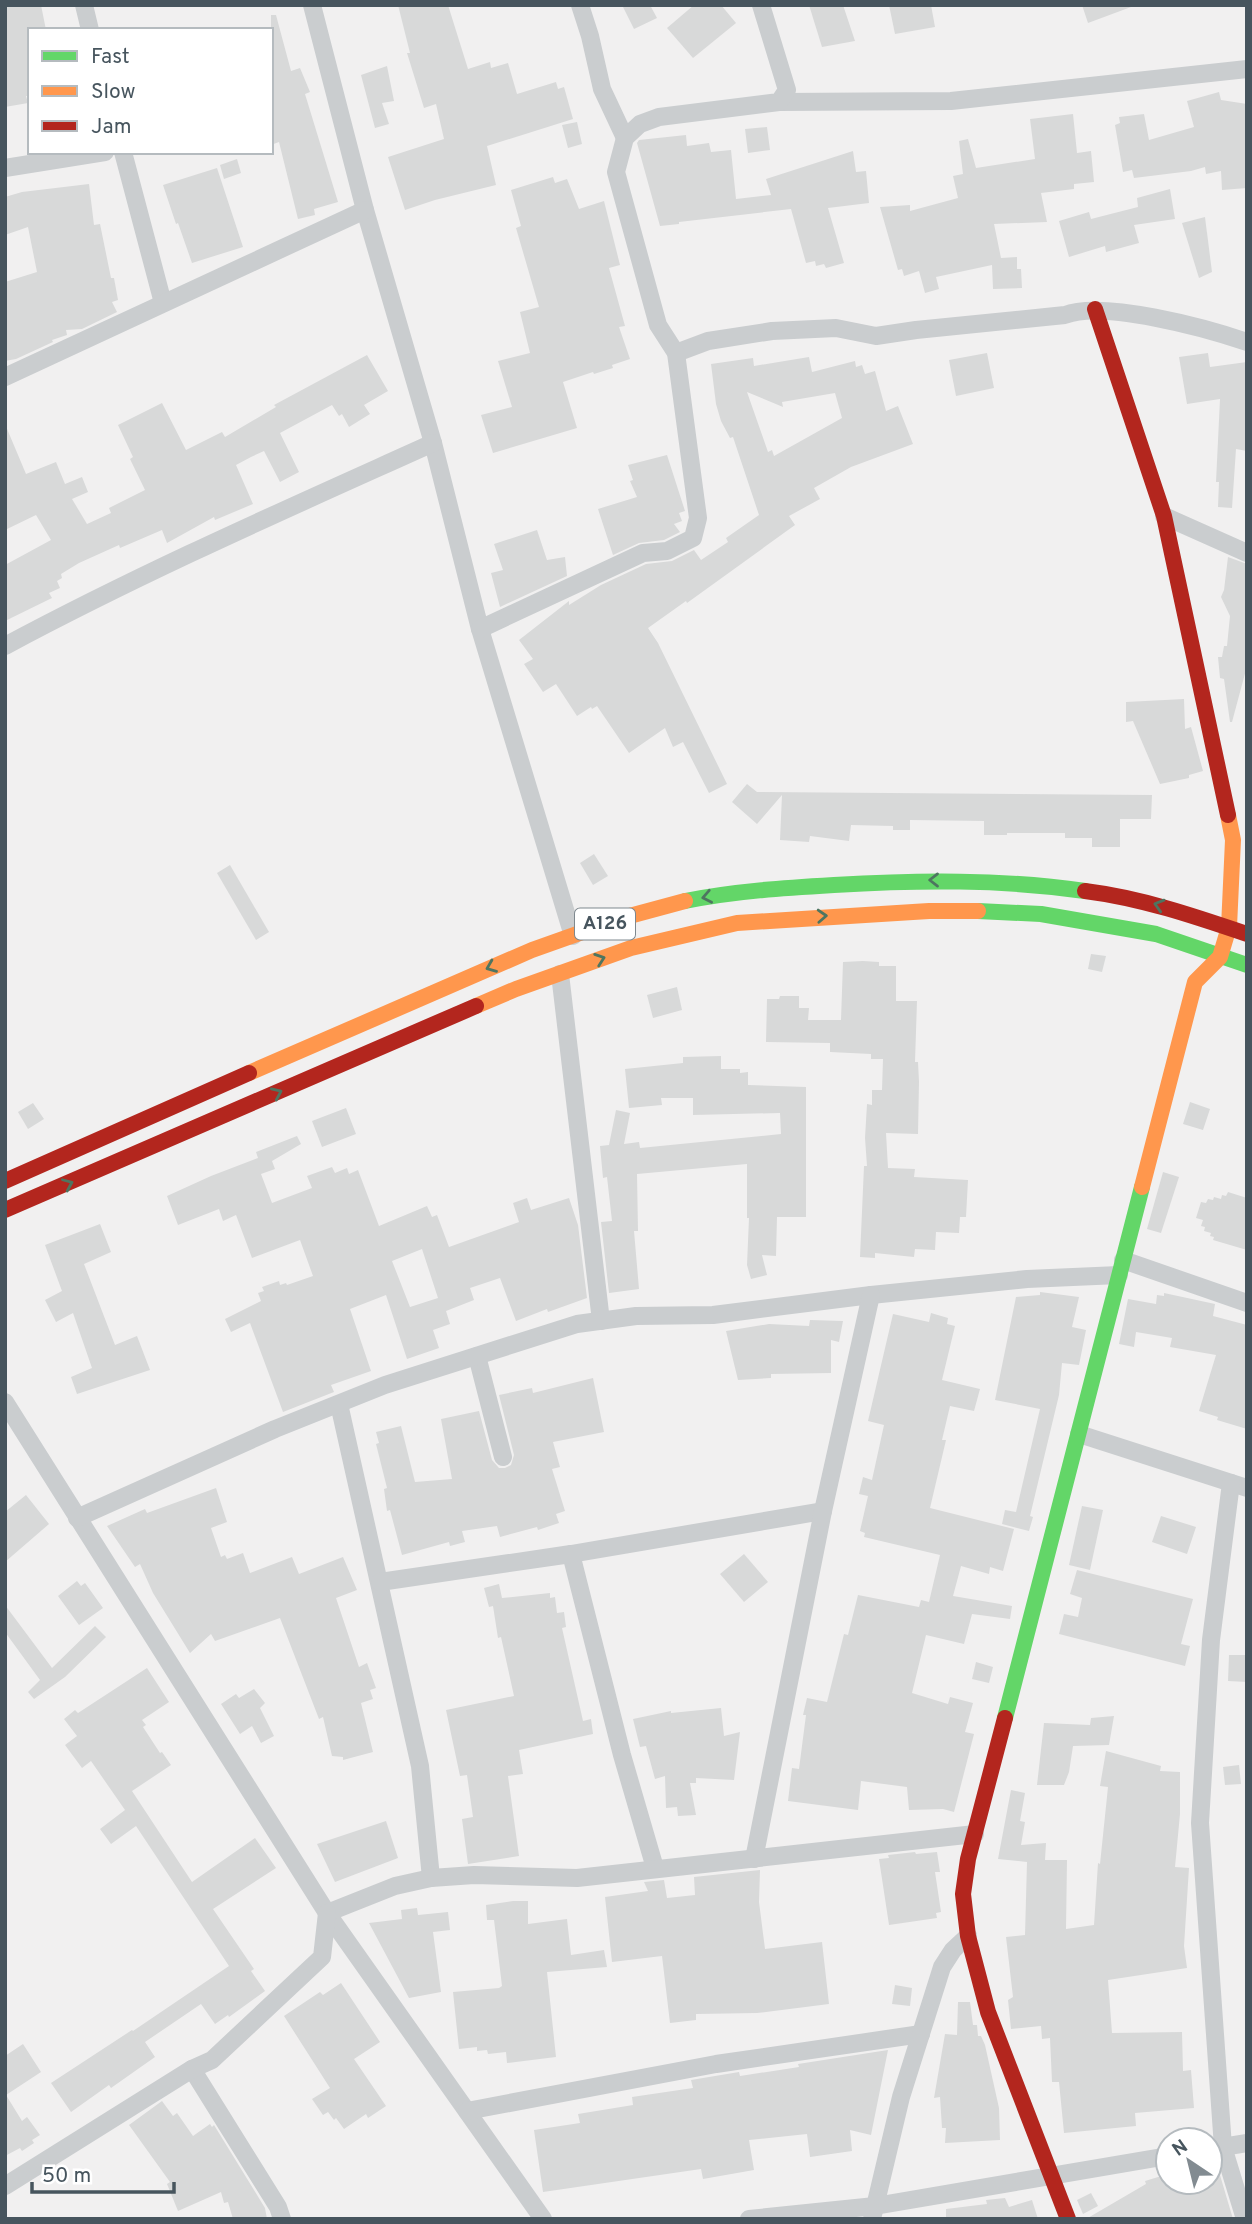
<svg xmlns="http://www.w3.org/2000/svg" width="1252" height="2224" viewBox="0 0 1252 2224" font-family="Overpass,sans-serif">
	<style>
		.building { fill: #d8d9d9; fill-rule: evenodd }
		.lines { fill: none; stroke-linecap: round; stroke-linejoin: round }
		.street { stroke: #cacdcf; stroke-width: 18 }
		.fast { stroke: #63d668; stroke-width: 16 }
		.slow { stroke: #ff974d; stroke-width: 16 }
		.jam { stroke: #b3261e; stroke-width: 16 }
		.oneway { stroke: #4e7560 }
		.labels { text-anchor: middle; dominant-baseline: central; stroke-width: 5; stroke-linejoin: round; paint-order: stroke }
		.shield { fill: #fff; stroke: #7e888e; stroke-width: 2 }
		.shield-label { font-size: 19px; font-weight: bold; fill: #47555e }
	</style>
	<rect width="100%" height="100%" fill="#f1f0f0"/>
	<g class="building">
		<polygon points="5,5 41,5 46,30 30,30 30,96 26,96 28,103 5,107"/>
		<polygon points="398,5 448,5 468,69 490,62 491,68 508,63 517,94 556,82 558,89 564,87 573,119 487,146 496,185 435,200 405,210 388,157 444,139 436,104 424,108 407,53 410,53"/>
		<polygon points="622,5 650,5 657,18 634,29"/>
		<polygon points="694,5 721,5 736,23 693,58 667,28"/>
		<polygon points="809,5 843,5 855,41 822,47"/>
		<polygon points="889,5 931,5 935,27 895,34"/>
		<polygon points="1082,5 1130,5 1131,7 1088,23"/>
		<polygon points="271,15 276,15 291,71 300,68 310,92 305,94 338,202 314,209 315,215 298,219 279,142 271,145"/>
		<polygon points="387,66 394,101 382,103 389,124 375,128 361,75"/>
		<polygon points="1219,92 1221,100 1247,104 1247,188 1222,190 1221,171 1206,174 1205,167 1191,171 1134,178 1132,170 1123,172 1115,125 1120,123 1119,117 1144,114 1149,140 1194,127 1187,101"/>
		<polygon points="1073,114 1077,153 1091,151 1094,182 1074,184 1074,189 1041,193 1047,222 994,224 1001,258 1017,257 1017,269 1021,269 1022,288 993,289 992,265 936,277 939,289 925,293 919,271 904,276 902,269 898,270 880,207 910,205 910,211 958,198 953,176 963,174 959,141 968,139 976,168 1035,159 1030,119"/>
		<polygon points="577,122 582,144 568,148 562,125"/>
		<polygon points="767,127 770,150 748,153 745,129"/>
		<polygon points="686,135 687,146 709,143 711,152 731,150 736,199 771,195 766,179 853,151 856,172 866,171 869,203 828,208 844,263 826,268 824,264 816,266 815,261 806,263 791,209 679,222 679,224 660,226 637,143 639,140"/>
		<polygon points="237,159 241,173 224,179 220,165"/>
		<polygon points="217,168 243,247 192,263 178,223 176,224 163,185"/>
		<polygon points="553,177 555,183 567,179 579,209 604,201 620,265 609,268 625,326 619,327 630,359 612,365 613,368 594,374 593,372 563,382 577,428 493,453 481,415 512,407 498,361 530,353 520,312 539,307 516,228 521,226 511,190"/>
		<polygon points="89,184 94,225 100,224 111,278 114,278 118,300 112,302 117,312 82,329 66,330 67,335 52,340 53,342 16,359 5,361 5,282 37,272 28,227 5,235 5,197 22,192"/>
		<polygon points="1170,189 1175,219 1134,225 1139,243 1106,252 1105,246 1069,257 1059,221 1089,212 1091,219 1138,207 1137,198"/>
		<polygon points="1205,217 1212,272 1199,278 1182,223"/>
		<polygon points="987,353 994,388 956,396 949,360"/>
		<polygon points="1208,353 1210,367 1247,362 1247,451 1236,449 1232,508 1218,507 1219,482 1216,482 1220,399 1187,404 1179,357"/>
		<polygon points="367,355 388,391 364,405 370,414 349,427 342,414 339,416 332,405 280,433 299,472 280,482 264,451 251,457 236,465 253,504 215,520 214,517 167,543 162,530 120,548 119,545 79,563 61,574 62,578 57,581 60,588 49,593 52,598 5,621 5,565 51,540 36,515 5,530 5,424 26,474 56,462 65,484 82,477 88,492 72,499 87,524 111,513 109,508 145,490 130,459 133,457 118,425 162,403 186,450 222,432 225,437 276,407 274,405"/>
		<path d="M809 357 812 372 855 361 856 367 862 365 865 374 875 371 886 411 898 406 913 444 851 467 814 488 820 499 789 516 795 525 687 603 686 601 648 628 658 643 727 784 709 793 683 742 673 747 665 728 629 753 597 706 592 709 591 707 577 716 556 684 543 692 524 664 533 659 519 640 569 601V605L601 585 646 564 672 561 694 550 701 560 728 542 726 538 759 515 733 437 730 438 721 421 716 404 711 364 753 358 754 366ZM747 392 783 407 782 402 835 393 842 418 774 456 772 450 768 452Z"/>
		<polygon points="667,455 685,511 679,513 682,521 674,524 680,532 664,540 639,543 613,555 598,509 637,497 630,481 633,480 628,465"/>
		<polygon points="537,530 547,560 565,557 567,576 500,607 491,573 503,570 494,544"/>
		<polygon points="1228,557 1247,564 1247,666 1232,722 1230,722 1224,679 1220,678 1218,657 1222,657 1224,646 1227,646 1230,616 1221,597 1224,590"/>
		<polygon points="1184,699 1185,729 1191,727 1203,771 1189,775 1189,778 1160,784 1133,721 1126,722 1126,702"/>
		<polygon points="747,784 757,792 1152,795 1151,819 1120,819 1120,847 1092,847 1092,838 1065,838 1065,833 1007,833 1007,835 984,835 984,821 910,820 910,830 893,830 893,826 851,825 849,841 810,836 809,842 780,840 782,795 757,824 732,802"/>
		<polygon points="594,854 608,876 593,885 580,863"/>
		<polygon points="230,865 269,932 256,940 217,873"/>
		<polygon points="1091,954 1106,956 1102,972 1088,969"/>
		<polygon points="863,961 879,962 879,966 896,966 896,1001 917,1001 915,1062 918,1062 919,1082 918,1134 886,1133 888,1168 915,1169 914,1177 968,1180 966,1217 960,1217 959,1233 936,1232 935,1250 915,1249 914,1257 875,1253 875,1258 860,1257 864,1166 867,1166 865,1138 867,1104 872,1105 872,1090 882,1090 883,1059 871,1059 871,1054 830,1052 830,1043 766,1042 767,999 779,999 780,996 799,996 799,1008 809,1008 808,1020 841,1020 843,962"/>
		<polygon points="677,987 682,1010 653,1018 647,995"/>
		<polygon points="721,1056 721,1069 740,1069 740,1073 748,1072 748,1085 806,1087 806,1217 777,1217 776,1256 762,1255 767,1275 751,1279 747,1265 749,1218 747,1218 747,1164 637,1174 638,1231 634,1231 639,1289 609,1293 601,1222 612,1221 607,1177 603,1178 600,1146 609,1145 616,1110 630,1113 624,1144 639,1142 640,1148 781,1134 780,1113 693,1115 693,1098 661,1098 662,1105 629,1108 625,1069 683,1063 683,1057"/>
		<polygon points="1190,1102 1210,1109 1203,1130 1183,1124"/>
		<polygon points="33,1103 44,1119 28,1129 18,1112"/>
		<polygon points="346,1108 356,1134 322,1147 312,1121"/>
		<path d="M297 1136 301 1144 272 1161 275 1169 261 1174 272 1203 312 1188 307 1176 332 1167 335 1173 347 1168 349 1174 358 1170 379 1226 427 1206 432 1217 437 1215 449 1247 519 1222 513 1203 527 1198 531 1210 569 1198 578 1225 587 1298 548 1312 547 1309 516 1321 500 1278 470 1288 474 1300 446 1311 450 1324 433 1330 439 1348 407 1359 386 1295 350 1309 371 1371 331 1385 334 1392 283 1412 250 1323 231 1332 225 1319 261 1301 258 1293 264 1291 262 1287 279 1281 280 1285 286 1283 287 1285 313 1276 300 1240 252 1258 236 1215 223 1221 219 1209 178 1225 167 1196 211 1176 258 1158 256 1152ZM422 1249 438 1298 410 1307 392 1261Z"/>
		<polygon points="1163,1172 1179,1177 1161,1233 1147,1229"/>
		<polygon points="1228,1192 1247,1198 1247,1250 1213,1240 1214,1237 1210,1236 1211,1233 1204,1231 1205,1227 1201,1226 1203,1220 1196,1218 1201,1202 1206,1203 1208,1199 1213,1200 1214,1197 1221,1199 1222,1195 1226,1196"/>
		<polygon points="100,1224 111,1252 84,1264 115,1345 137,1336 150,1370 77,1394 71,1377 92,1368 73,1313 56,1322 45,1300 62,1291 45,1245"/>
		<polygon points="1040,1292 1079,1297 1072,1327 1086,1330 1079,1365 1062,1363 1059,1395 1030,1516 1033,1517 1029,1531 1002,1524 1005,1510 1016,1512 1040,1409 995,1400 1016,1297 1040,1295"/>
		<polygon points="1164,1293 1215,1304 1213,1316 1247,1325 1247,1429 1217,1420 1218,1417 1199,1411 1216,1355 1170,1347 1172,1338 1136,1332 1134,1347 1119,1344 1128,1299 1156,1304 1157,1295 1164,1296"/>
		<polygon points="931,1313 948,1318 947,1324 955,1326 942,1380 980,1389 974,1411 950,1406 942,1440 946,1440 930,1508 1014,1529 1003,1571 990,1567 989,1574 961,1566 953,1596 1012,1606 1010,1619 972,1614 964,1644 926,1635 912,1693 948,1704 950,1697 973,1703 965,1732 974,1734 954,1812 943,1809 909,1810 907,1787 861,1781 858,1810 788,1801 792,1768 799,1769 806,1715 803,1715 807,1698 827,1702 844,1634 848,1635 858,1595 919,1607 921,1600 929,1602 940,1555 864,1537 865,1533 860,1531 868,1496 859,1494 863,1477 872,1480 884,1425 868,1421 893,1314 929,1322"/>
		<polygon points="810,1320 843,1321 839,1342 831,1340 831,1373 771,1374 771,1378 738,1380 726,1331 769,1324 809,1326"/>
		<polygon points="593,1378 604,1432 553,1442 560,1467 552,1469 565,1511 556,1514 559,1523 538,1530 537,1527 500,1537 497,1526 462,1531 465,1542 450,1546 449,1542 402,1555 390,1510 387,1511 384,1489 387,1488 376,1444 379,1443 376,1432 401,1426 415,1482 452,1479 441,1419 479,1411 492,1460 499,1468 505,1468 511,1465 514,1455 499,1395 532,1388 533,1393"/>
		<polygon points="216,1488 227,1522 211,1528 221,1557 225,1555 227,1559 243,1553 250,1573 292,1557 299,1574 343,1557 357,1590 336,1598 359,1667 367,1663 376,1688 370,1690 373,1699 361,1703 373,1752 343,1760 343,1757 332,1756 323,1717 319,1719 280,1618 215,1641 211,1634 190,1653 153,1593 140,1564 135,1567 107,1526 145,1509 147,1513"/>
		<polygon points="26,1495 49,1524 5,1562 5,1512"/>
		<polygon points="1082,1506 1103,1510 1090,1570 1069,1565"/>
		<polygon points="1161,1516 1196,1527 1187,1554 1152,1542"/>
		<polygon points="744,1554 768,1582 744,1602 720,1574"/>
		<polygon points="1077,1570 1193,1599 1181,1644 1190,1646 1185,1666 1059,1634 1064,1614 1078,1617 1082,1598 1070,1594"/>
		<polygon points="77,1581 81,1586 85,1583 103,1608 79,1625 58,1596"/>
		<polygon points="499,1584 502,1598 550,1593 550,1598 555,1597 557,1613 564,1612 566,1627 562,1628 583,1721 591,1719 593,1734 519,1750 523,1774 508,1776 519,1856 468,1864 462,1819 473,1817 467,1775 460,1776 446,1710 514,1696 501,1637 498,1638 493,1606 489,1607 484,1588"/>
		<polygon points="5,1605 52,1668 95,1626 106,1637 65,1677 34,1699 28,1692 40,1680 5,1632"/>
		<polygon points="1229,1655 1247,1655 1247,1682 1228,1681"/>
		<polygon points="976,1662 993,1667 989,1683 972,1679"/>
		<polygon points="147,1668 169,1702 142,1720 146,1725 143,1727 160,1753 162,1752 171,1765 132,1791 192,1882 255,1838 276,1868 213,1909 254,1969 251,1971 265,1991 229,2017 228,2015 215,2024 201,2004 145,2042 155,2057 111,2088 109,2085 71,2112 51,2083 132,2030 133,2031 229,1966 136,1826 111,1844 100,1829 125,1810 91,1761 82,1768 65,1745 77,1736 64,1719 75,1710 78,1713"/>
		<polygon points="254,1689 265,1703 260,1708 274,1736 261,1743 252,1726 240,1734 221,1704 236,1694 239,1698"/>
		<polygon points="721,1708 724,1736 740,1732 734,1780 696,1778 696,1783 690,1783 696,1815 678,1816 677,1807 666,1808 665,1776 655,1779 646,1746 640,1747 633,1719 671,1711 671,1713"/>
		<polygon points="1114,1716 1109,1745 1073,1746 1069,1772 1064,1785 1037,1785 1044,1723 1090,1725 1091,1718"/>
		<polygon points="1106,1751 1161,1766 1160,1771 1180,1772 1180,1814 1175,1867 1189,1868 1184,1946 1187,1968 1108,1980 1112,2033 1182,2032 1183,2071 1191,2070 1194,2108 1135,2113 1136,2126 1064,2133 1059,2082 1052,2082 1050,2038 1042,2039 1041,2026 1011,2029 1008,2000 1013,1997 1006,1937 1025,1935 1027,1862 998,1859 1011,1790 1025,1793 1020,1821 1025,1822 1021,1845 1046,1843 1045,1860 1067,1860 1066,1929 1094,1925 1098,1863 1100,1864 1108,1787 1100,1786"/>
		<polygon points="1239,1765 1241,1784 1225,1785 1223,1767"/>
		<polygon points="386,1821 398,1858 335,1882 317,1844"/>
		<polygon points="915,1852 916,1854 937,1852 940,1872 935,1872 941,1912 936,1913 937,1918 889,1925 879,1859 889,1858 888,1855"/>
		<polygon points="760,1870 759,1902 765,1949 822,1942 829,2004 757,2013 696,2014 696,2020 670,2023 662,1956 612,1962 605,1897 648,1891 644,1882 664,1880 667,1898 695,1895 694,1877"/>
		<polygon points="513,1901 528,1901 528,1924 567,1919 571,1955 604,1950 607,1967 547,1972 556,2057 507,2063 506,2052 488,2054 487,2050 477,2051 477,2047 459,2049 453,1992 499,1988 502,1986 494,1920 487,1920 486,1905"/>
		<polygon points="417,1908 418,1915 448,1912 450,1930 433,1932 441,1992 409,1998 369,1923 402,1919 401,1910"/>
		<polygon points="341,1983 380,2042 354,2059 386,2106 368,2118 366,2114 344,2129 336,2118 334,2120 328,2112 323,2115 312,2099 330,2088 284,2016 320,1992 323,1995"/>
		<polygon points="895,1985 912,1988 910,2006 892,2004"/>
		<polygon points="958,2002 970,2002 973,2025 977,2025 978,2036 981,2036 985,2045 999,2108 1000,2140 945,2143 946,2128 942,2128 940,2097 934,2098 945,2034 957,2035"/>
		<polygon points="23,2044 41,2072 6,2095 22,2121 27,2117 40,2135 32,2140 34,2143 22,2151 20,2148 5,2156 5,2056"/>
		<polygon points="888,2050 871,2135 850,2130 852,2151 810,2157 807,2134 749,2140 754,2170 703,2179 701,2169 543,2192 534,2130 580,2123 578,2114 633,2105 632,2097 693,2088 691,2080 739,2072 740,2076 799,2067 798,2064"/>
		<polygon points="162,2101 173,2116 177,2113 193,2136 210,2124 212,2127 214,2125 265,2208 267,2219 233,2219 228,2202 224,2203 221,2192 178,2211 167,2184 170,2182 129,2125"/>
		<polygon points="1217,2165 1233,2219 1086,2219 1146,2184 1145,2181 1168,2174 1168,2182 1210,2182 1210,2167"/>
		<polygon points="1091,2193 1098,2206 1083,2214 1077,2200"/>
		<polygon points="1005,2198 1009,2207 1032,2200 1038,2219 946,2219 946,2209 987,2204 986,2200"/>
	</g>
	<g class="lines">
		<g class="street">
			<polyline points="84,5 90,30"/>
			<polyline points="312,5 365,210 433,443 480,629 573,936"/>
			<polyline points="580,5 590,36 602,89 625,138"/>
			<polyline points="779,102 951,101 1247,69"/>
			<polyline points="123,152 163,303"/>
			<polyline points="5,168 105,152"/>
			<path d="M676 353 708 341 772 331 836 328 876 336 916 330 1065 315C1103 300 1206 328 1247 342"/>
			<polyline points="5,377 365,210"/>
			<polyline points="1164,516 1247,553"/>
			<polyline points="480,629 643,553 667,551 693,538 698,518 676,353 658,325 616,172 625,138 640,124 659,117 779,102 787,90 761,5"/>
			<path d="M5 646C145 571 289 508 433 443"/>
			<polyline points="560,974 601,1321"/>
			<polyline points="1123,1260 1247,1303"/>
			<polyline points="477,1356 503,1457"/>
			<polyline points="5,1402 327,1913 543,2219"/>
			<polyline points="339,1404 420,1766 431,1878"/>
			<polyline points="1079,1434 1247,1488"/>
			<polyline points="1231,1483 1211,1640 1200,1823 1223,2147 1245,2219"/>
			<polyline points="77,1518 275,1429 385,1385 577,1324 636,1316 713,1315 871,1295 1027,1279 1119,1275"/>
			<polyline points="571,1554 622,1755 655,1868"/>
			<polyline points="380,1582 571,1554 823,1511"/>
			<polyline points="754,1859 823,1511 871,1295"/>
			<polyline points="327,1913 395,1886 431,1878 474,1875 577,1878 975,1834"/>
			<polyline points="192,2069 278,2207 282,2219"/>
			<polyline points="467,2111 716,2064 921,2034"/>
			<polyline points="1210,2149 1247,2143"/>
			<polyline points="5,2186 192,2069 212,2060 322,1957 327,1913"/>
			<polyline points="749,2219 875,2206 1168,2156"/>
			<polyline points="872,2219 901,2097 942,1967 953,1950 968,1936"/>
		</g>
		<g class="fast">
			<path d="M685 901C735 891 784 888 834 885 919 880 1001 879 1085 891"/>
			<polyline points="978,911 1041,914 1156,934 1247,965"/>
			<polyline points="1005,1718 1142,1187"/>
		</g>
		<g class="slow">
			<polyline points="476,1006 516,989 631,948 737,923 929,911 978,911"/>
			<polyline points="249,1073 532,950 622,918 685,901"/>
			<polyline points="1142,1187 1195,982 1220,957 1229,927 1233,840 1228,815"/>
		</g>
		<g class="jam">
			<polyline points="1095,309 1164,516 1228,815"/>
			<path d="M1085 891C1141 898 1194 916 1247 934"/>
			<polyline points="5,1181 249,1073"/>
			<polyline points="5,1210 476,1006"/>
			<polyline points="1005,1718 968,1859 963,1894 968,1936 988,2012 1068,2219"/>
		</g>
	</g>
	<defs><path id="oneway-chevron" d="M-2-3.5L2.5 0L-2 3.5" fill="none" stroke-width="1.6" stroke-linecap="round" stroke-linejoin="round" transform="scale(1.75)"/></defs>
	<g class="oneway">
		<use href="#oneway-chevron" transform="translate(934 880) rotate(-180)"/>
		<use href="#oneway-chevron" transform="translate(707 897) rotate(169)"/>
		<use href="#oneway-chevron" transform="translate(1159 905) rotate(-164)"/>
		<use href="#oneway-chevron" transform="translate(822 916) rotate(-3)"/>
		<use href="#oneway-chevron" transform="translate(600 959) rotate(-19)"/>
		<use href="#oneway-chevron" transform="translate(491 967) rotate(158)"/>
		<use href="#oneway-chevron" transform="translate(277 1093) rotate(-24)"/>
		<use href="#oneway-chevron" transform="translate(68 1184) rotate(-23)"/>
	</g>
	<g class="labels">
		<rect class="shield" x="575" y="908.5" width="60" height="31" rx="5"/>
		<g class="shield-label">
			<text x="605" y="924">A126</text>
		</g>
	</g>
	<rect width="1252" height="2224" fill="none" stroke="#47555e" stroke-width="14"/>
	<rect x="28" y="28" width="245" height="126" fill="#ffffff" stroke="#b5bbbf" stroke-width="2"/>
	<rect x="42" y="51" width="35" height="10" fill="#63d668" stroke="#b5bbbf" stroke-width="2"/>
	<text x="91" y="63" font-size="21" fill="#47555e">Fast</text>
	<rect x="42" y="86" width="35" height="10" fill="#ff974d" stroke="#b5bbbf" stroke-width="2"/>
	<text x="91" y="98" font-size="21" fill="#47555e">Slow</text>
	<rect x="42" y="121" width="35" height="10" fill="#b3261e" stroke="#b5bbbf" stroke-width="2"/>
	<text x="91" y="133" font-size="21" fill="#47555e">Jam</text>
	<g transform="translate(1189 2161) rotate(325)"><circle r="33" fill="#ffffff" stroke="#b5bbbf" stroke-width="2"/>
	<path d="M0-5L12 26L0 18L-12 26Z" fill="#828b91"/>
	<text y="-10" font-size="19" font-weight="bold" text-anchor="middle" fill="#47555e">N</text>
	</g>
	<path d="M32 2182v10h142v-10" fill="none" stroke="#47555e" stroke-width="3.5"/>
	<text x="42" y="2182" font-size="21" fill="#47555e" stroke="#ffffff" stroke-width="5" paint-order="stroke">50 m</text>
</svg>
